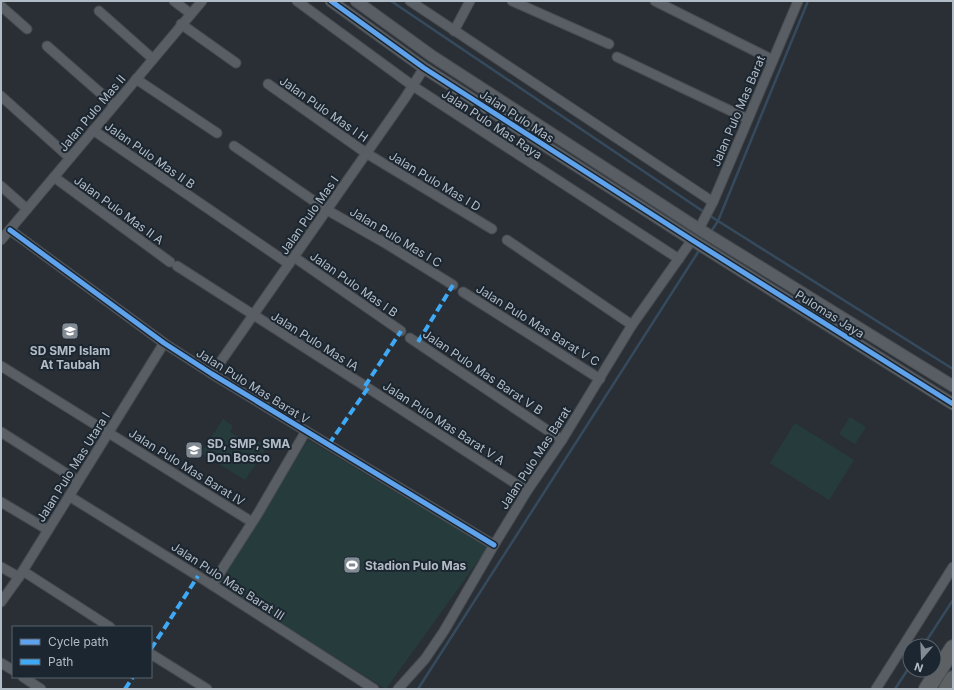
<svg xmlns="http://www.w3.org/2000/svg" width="954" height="690" viewBox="0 0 954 690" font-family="Inter,sans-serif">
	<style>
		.green { fill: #263c3c }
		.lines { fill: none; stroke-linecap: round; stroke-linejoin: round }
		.stream { stroke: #364a5e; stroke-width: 2.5 }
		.minor-casing { stroke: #474b50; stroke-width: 11 }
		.tertiary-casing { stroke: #474b50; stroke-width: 13 }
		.motorway-casing { stroke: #464b51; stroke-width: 18 }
		.minor { stroke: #585e63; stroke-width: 9 }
		.tertiary { stroke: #585e63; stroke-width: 11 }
		.motorway { stroke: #5d6164; stroke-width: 16 }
		.quiet { stroke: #3fa9f5; stroke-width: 4; stroke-dasharray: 8 4; stroke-linecap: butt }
		.cycleway-casing { stroke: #1c2630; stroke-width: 8 }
		.cycleway { stroke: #60a3ed; stroke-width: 5 }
		.labels { text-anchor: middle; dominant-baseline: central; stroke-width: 4; stroke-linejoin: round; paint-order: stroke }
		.street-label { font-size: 12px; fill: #b2bcc7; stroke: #1c2630 }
		.poi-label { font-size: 12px; font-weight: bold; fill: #b2bcc7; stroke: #1c2630; text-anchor: start }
	</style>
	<rect width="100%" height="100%" fill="#292f35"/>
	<g class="green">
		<polygon points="850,417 866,427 855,444 839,434"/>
		<polygon points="223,419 233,426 230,432 252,445 256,440 267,447 245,480 201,453"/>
		<polygon points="795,423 854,460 829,500 770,463"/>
		<polygon points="308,440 488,547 386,689 218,584"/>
	</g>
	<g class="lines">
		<g class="stream">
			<polyline points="391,1 707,214 953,369"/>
			<polyline points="710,233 718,221 808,1"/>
			<polyline points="923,646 953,600"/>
			<polyline points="418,689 700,249"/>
			<polyline points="895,689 910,666"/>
		</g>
		<g class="minor-casing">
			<g id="minor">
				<polyline points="174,1 191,14"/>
				<polyline points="297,1 413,86 679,259"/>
				<polyline points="410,1 713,202"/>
				<polyline points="512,1 609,44"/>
				<polyline points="655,1 773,60"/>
				<polyline points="1,6 27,29"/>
				<polyline points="99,11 153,59"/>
				<polyline points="181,24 236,63"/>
				<polyline points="454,31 470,1"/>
				<polyline points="47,46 114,105"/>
				<polyline points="617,57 748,119"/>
				<polyline points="136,79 217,133"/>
				<polyline points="268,84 366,153 492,229"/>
				<polyline points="1,96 70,158"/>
				<polyline points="93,130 289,264"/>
				<polyline points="234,146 327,210 385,243 453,285"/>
				<polyline points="54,177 170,262"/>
				<polyline points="1,186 27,209"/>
				<polyline points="699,229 713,202 798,1"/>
				<polyline points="10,230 164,343 212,374 494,545"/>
				<polyline points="1,240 202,1"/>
				<polyline points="507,240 632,325"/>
				<polyline points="294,257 401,331"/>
				<polyline points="177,266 365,386"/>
				<polyline points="463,292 600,379"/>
				<polyline points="410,338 562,440"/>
				<polyline points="1,366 252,522"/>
				<polyline points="212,374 405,98 424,68"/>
				<polyline points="368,388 527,491"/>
				<polyline points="1,432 78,481"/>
				<polyline points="69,496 198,576 374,689"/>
				<polyline points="1,502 48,530"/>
				<polyline points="1,567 19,577"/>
				<polyline points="23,571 110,627"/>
				<polyline points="212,585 257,515 306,431"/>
				<polyline points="1,602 19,577 164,343"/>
				<polyline points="151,654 207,689"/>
				<polyline points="1,663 13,670"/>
				<polyline points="23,677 41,689"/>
				<polyline points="398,689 425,659 444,631 494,545 527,491 562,440 632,325 692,240"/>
				<polyline points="876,689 953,567"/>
			</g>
		</g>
		<g class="tertiary-casing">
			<g id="tertiary">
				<polyline points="331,1 424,68 692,240 953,404"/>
				<polyline points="356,1 432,56 699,229 953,386"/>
			</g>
		</g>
		<g class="motorway-casing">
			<g id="motorway">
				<polyline points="927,689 953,648"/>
				<polyline points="947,689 953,679"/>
			</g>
		</g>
		<use href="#minor" class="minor"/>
		<use href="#tertiary" class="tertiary"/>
		<use href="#motorway" class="motorway"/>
		<g class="quiet">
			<polyline points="418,342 453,285"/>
			<polyline points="365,386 401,331"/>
			<polyline points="329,444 368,388"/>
			<polyline points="151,649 198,576"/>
			<polyline points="125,689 133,677"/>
		</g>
		<g class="cycleway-casing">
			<g id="cycleway">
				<polyline points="331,1 424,68 692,240 953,404"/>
				<polyline points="10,230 164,343 212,374 494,545"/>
			</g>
		</g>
		<use href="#cycleway" class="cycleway"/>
	</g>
	<defs>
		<g id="school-square" transform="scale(0.9)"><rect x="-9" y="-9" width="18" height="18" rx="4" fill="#828b94" stroke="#1c2630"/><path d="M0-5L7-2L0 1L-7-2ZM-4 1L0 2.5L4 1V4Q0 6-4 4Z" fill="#fff"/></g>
		<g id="stadium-square" transform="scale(0.9)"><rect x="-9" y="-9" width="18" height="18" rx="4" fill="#828b94" stroke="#1c2630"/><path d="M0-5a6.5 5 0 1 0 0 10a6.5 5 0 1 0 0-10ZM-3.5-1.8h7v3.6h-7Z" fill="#fff"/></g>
	</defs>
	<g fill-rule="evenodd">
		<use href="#school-square" x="70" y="331"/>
		<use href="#school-square" x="194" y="450"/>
		<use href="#stadium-square" x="352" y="565"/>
	</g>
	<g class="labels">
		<g class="street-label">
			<text transform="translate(324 109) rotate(35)">Jalan Pulo Mas I H</text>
			<text transform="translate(738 111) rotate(-67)">Jalan Pulo Mas Barat</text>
			<text transform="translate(92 113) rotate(-50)">Jalan Pulo Mas II</text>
			<text transform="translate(517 116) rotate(33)">Jalan Pulo Mas</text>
			<text transform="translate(492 124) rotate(33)">Jalan Pulo Mas Raya</text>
			<text transform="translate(150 155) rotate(35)">Jalan Pulo Mas II B</text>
			<text transform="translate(435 181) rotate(31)">Jalan Pulo Mas I D</text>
			<text transform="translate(119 210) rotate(36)">Jalan Pulo Mas II A</text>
			<text transform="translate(309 215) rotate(-55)">Jalan Pulo Mas I</text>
			<text transform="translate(396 237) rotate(31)">Jalan Pulo Mas I C</text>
			<text transform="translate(354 284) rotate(35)">Jalan Pulo Mas I B</text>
			<text transform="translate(830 314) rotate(32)">Pulomas Jaya</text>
			<text transform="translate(538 325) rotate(32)">Jalan Pulo Mas Barat V C</text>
			<text transform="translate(315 341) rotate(32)">Jalan Pulo Mas IA</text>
			<text transform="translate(483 372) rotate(34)">Jalan Pulo Mas Barat V B</text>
			<text transform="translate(253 386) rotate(32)">Jalan Pulo Mas Barat V</text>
			<text transform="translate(444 423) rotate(33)">Jalan Pulo Mas Barat V A</text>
			<text transform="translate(535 458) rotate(-57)">Jalan Pulo Mas Barat</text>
			<text transform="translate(73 467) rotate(-58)">Jalan Pulo Mas Utara I</text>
			<text transform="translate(187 467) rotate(32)">Jalan Pulo Mas Barat IV</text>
			<text transform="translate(228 581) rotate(33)">Jalan Pulo Mas Barat III</text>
		</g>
		<g class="poi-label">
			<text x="70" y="350" text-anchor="middle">SD SMP Islam<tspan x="70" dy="14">At Taubah</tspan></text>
			<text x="207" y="443">SD, SMP, SMA<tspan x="207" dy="14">Don Bosco</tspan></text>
			<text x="365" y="565">Stadion Pulo Mas</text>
		</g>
	</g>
	<rect width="954" height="690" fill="none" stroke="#b2bcc7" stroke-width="4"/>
	<rect x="12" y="626" width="140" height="52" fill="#1c2630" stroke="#58626c"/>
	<rect x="20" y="639" width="20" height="6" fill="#60a3ed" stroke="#58626c"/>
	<text x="48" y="646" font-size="12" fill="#b2bcc7">Cycle path</text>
	<rect x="20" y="659" width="20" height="6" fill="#3fa9f5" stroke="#58626c"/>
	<text x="48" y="666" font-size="12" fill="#b2bcc7">Path</text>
	<g transform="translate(922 658) rotate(199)"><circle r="19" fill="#1c2630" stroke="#58626c"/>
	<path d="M0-3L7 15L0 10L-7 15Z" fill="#828b94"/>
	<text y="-6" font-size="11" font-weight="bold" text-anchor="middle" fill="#b2bcc7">N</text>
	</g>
</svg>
